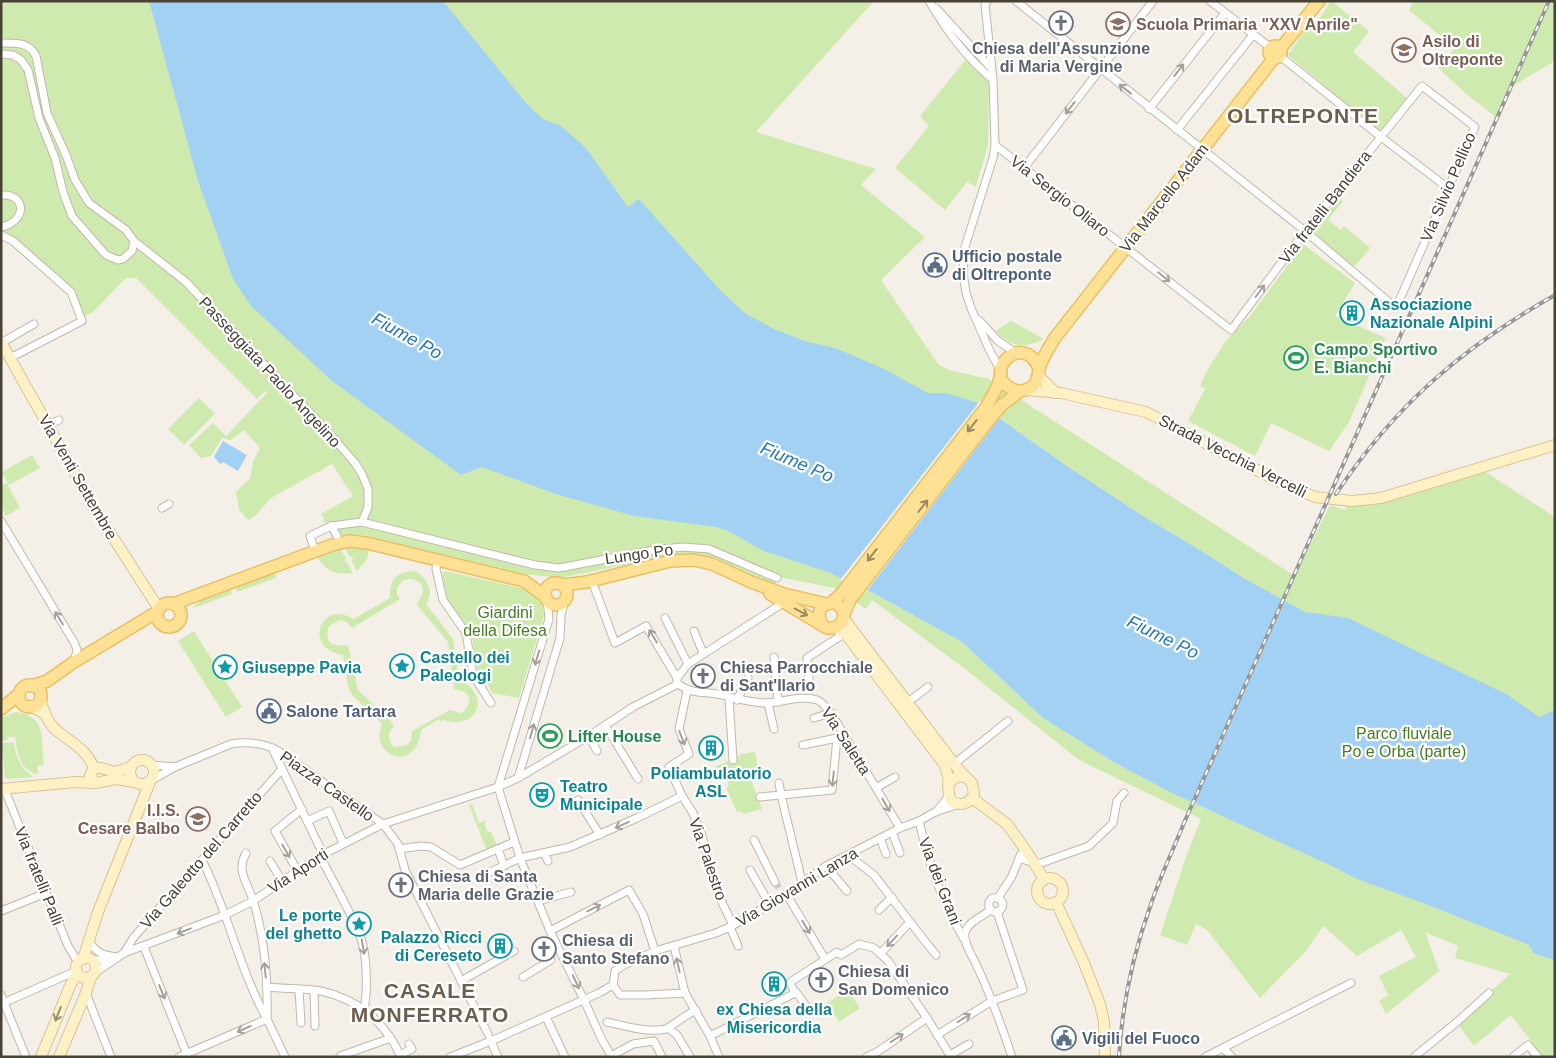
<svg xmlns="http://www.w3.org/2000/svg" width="1556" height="1058" viewBox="0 0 1556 1058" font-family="Arial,sans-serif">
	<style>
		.green { fill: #cfeaaf; fill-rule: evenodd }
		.water { fill: #a2d1f3 }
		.pier { fill: #f4f0e7 }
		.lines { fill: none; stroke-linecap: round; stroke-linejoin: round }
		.canal { stroke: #a2d1f3; stroke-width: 8 }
		.street-tunnel { stroke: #d2cdc4; stroke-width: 7; stroke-dasharray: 7 3.5; stroke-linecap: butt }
		.street-casing { stroke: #c0b8a9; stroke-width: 9 }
		.secondary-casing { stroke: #d6c596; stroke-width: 12 }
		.primary-casing { stroke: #e8c061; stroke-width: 14 }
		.street { stroke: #fff; stroke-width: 7 }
		.secondary { stroke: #fff1c6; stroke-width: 10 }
		.primary { stroke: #ffe195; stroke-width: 11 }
		.rail-casing { stroke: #979797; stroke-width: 4 }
		.rail { stroke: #fff; stroke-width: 2; stroke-dasharray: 5.5; stroke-linecap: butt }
		.oneway { stroke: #a4a09a }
		.oneway2 { stroke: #9a8961 }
		.oneway3 { stroke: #9a9077 }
		.labels { text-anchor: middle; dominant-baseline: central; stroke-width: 4.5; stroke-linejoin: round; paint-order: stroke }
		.education-label { font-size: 16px; font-weight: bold; fill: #785e54; stroke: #fff; text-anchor: start }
		.worship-label { font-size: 16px; font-weight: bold; fill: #5b616d; stroke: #fff; text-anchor: start }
		.street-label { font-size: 16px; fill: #484136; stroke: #fff }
		.service-label { font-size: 16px; font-weight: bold; fill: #4e5e75; stroke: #fff; text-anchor: start }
		.culture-label { font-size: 16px; font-weight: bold; fill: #0d838f; stroke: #fff; text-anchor: start }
		.leisure-label { font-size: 16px; font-weight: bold; fill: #27864d; stroke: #fff; text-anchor: start }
		.park-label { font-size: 16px; fill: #477c27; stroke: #fff }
		.water-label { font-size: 18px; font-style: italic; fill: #2a77b0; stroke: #fff }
		.district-label { font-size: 21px; font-weight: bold; letter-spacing: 1px; fill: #6b5f4d; stroke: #fff }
	</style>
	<rect width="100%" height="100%" fill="#f4f0e7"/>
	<g class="green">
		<path d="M1 1H874L756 132 876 169 861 185 925 237 881 280 938 364 949 370 989 379 1295 576 1330 505 1345 510 1349 501 1484 471 1555 517V1057H1543L1511 1015 1474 1046 1456 1022 1510 974 1455 958 1458 946 1425 932 1439 971 1386 1014 1379 1001 1388 995 1379 976 1416 957 1401 930 1357 956 1323 926 1307 950 1260 998 1207 930 1196 924 1187 945 1160 935 1187 854 1201 819 1079 760 965 669 872 600 866 609 834 588 779 577 773 588 669 556 560 578 514 573 424 551 364 535 334 538 326 523 323 522 324 518 321 514 353 496 332 464 271 498 254 517 248 520 239 510 236 492 250 478 253 461 260 448 244 430 231 440 222 438 211 456 201 458 189 445 213 423 226 436 267 393 265 391 257 399 136 278H126L93 312 80 319 73 293 1 234ZM979 403 1067 466 1143 516 1205 553 1245 579 1207 809 1172 793 1115 763 1043 718 962 642 875 594 842 578Z"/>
		<polygon points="1331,1 1369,31 1353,52 1407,98 1380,132 1288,55 1312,19 1317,22"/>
		<polygon points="1414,1 1555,1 1555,61 1511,87 1496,117 1465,93 1438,68 1455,48 1409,10"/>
		<polygon points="967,58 989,83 988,145 976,187 967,182 945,210 895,168 929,126 920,116"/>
		<polygon points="1339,197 1343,201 1328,220 1341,230 1344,226 1370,248 1354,267 1312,231"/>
		<polygon points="1303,244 1355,283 1335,316 1386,338 1348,424 1329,451 1271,423 1255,456 1188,421 1205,389 1200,386 1205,374 1225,342 1250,316"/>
		<path d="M1011 321 1044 339C1023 349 1011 347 995 331Z"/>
		<polygon points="199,398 215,414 184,445 168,429"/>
		<polygon points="32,455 40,468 9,485 2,472"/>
		<polygon points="7,483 20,508 6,516 1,507 1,486"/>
		<polygon points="345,548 358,548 369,550 367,559 357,571 352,562 353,558 349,556"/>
		<path d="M340 549 346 558 345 562 348 563 353 573C336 576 325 571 317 556Z"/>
		<path d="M416 571C428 580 434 592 426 604L453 639 459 680C492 694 478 731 444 720L440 722 439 719 421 730C417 774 368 757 382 724L352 695 348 687 343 655C301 648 322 598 353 619L390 598C390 578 396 572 416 571ZM409 579C417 579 425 584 422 594 421 599 418 600 417 605L448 642 454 689C456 690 459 690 462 691 474 695 469 709 461 713L450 710 412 731 411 740 407 745 394 747C388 740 387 733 394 726L392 722 358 690 348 645C333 647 323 643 329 626L340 620 347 622 352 628 400 599 397 594V588L403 580Z"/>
		<polygon points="445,571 534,591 541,599 544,615 519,698 492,693 486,680 478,674 471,631 447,599 442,573"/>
		<polygon points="274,572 276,578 237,592 236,588"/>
		<polygon points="230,589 232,594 191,609 200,601"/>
		<polygon points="194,631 242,707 226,717 178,641"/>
		<path d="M16 712C47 716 41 740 44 765L37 766 38 774C20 772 17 751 15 737H7V740L2 741 1 718Z"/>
		<path d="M14 742C15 757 21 769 34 777L5 779 2 743Z"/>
		<polygon points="755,752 758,767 760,767 763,777 751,780 762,809 743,814 741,811 737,812 726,788 729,786 725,774 715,767 742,754"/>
		<polygon points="472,804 479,823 486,820 485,825 487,831 491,832 497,846 487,851 469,805"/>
		<polygon points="848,990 860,1008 839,1022 827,1003"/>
	</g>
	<g class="water">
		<polygon points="149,1 443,1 526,103 543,119 561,126 586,148 628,207 639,199 720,290 746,314 776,330 808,342 835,348 882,368 928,393 946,393 978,403 1067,466 1143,516 1205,553 1245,579 1305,612 1348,618 1508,695 1539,717 1555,710 1555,955 1423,903 1357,879 1334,867 1172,793 1115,763 1043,718 962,642 875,594 828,572 764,551 728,531 716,527 634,516 556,494 482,467 461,475 332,381 251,306 233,279 198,181"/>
		<polygon points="223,441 247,455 238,471 223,462 220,464 214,457"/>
	</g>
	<polygon class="pier" points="980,401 1002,415 866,592 840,580"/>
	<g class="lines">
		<polyline class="canal" points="1531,940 1536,950 1555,956"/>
		<polyline class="street-tunnel" points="775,882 781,892"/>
		<g class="street-casing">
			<g id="street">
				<path d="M929 1C948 33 965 56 993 80"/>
				<polyline points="987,1 985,5 993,80 995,145 993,158 964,250 963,273 966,293 971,308 989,349 997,364 1001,368"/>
				<polyline points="1210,1 1271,48"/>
				<polyline points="936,8 991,68"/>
				<path d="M1 43C16 43 29 42 36 56L47 113 66 155 75 180 89 203 126 230 134 241 132 251 123 259 118 260 106 255 72 216 63 192 55 158 39 118 28 70 21 60 13 55 1 54"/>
				<polyline points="1280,56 1381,137 1448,188"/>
				<polyline points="1149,109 1225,13"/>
				<polyline points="1177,130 1253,35"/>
				<polyline points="995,145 1231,330 1305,231 1422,86 1475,127 1396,308 1305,231 1016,1"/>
				<polyline points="1024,168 1153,1"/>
				<path d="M1 195C27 193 27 222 1 227"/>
				<polyline points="1,235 13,241 71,292 82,321 10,358"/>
				<polyline points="134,241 186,282 329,433 355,463 362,474 368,489 368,507 362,522"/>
				<polyline points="979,320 998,341 1016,353"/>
				<polyline points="1,343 34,324"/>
				<polyline points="48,425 59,420"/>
				<polyline points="162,508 169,504"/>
				<polyline points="1,521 75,644 77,650 74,662"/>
				<polyline points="331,526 337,536"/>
				<polyline points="315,551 310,536 331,526 362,522 535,565 559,568 654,550 683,547 709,549 777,578"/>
				<polyline points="437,560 436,569 443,600 466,633 473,675 491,703"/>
				<polyline points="592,581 615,643 646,626 677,678"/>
				<polyline points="665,618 688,664"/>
				<polyline points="694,631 703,653"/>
				<polyline points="774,657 778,702"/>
				<polyline points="677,682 677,678 688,664 780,605"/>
				<path d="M678 684C693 695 705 691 722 695 737 699 751 703 767 703 783 702 802 695 817 700 823 702 827 709 831 713L900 828"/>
				<polyline points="810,688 807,658 845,633"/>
				<polyline points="687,691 679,729 689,754 669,767 682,796 693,813 702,836 717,892 733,925"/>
				<polyline points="729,698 733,760"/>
				<polyline points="737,700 748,678"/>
				<polyline points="908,702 928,687"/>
				<polyline points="768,703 774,729"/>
				<polyline points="814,718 831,713"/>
				<polyline points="605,725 638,779"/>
				<polyline points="589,736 597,751"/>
				<polyline points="803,745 837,738"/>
				<polyline points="272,748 323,854"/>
				<polyline points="954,764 1008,721"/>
				<polyline points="152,765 175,767"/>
				<polyline points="518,778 560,638 561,615 565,600"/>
				<path d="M152 780 175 767 231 744C249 741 265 743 280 752L383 824 398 844 405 870 488 1034"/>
				<polyline points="498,787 520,858 550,931 584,1000 602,1040 612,1057"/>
				<polyline points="498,787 549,619 547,600"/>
				<polyline points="4,788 68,946 78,962"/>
				<polyline points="876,788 895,777"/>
				<polyline points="760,797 781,795 779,783"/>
				<polyline points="578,800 600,835"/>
				<polyline points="936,812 949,796"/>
				<polyline points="307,821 329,811 343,843"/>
				<path d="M919 821C928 862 943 904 964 939"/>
				<polyline points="892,832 900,853"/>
				<polyline points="880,838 886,854"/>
				<polyline points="754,840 775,882"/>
				<polyline points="399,849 421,846 431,847 460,865 514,842"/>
				<polyline points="498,849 504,866"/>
				<path d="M246 853C236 871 247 882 253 900 265 938 268 979 267 1019"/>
				<polyline points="544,853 548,861"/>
				<polyline points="848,855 874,875 910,922 881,953"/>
				<path d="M320 856C333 882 349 908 360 936 367 952 368 991 364 1009"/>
				<polyline points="1019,858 1034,863 1041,863 1089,846 1113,823 1117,801 1124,793"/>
				<path d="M202 860C228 911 239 969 267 1019"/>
				<polyline points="270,861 282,881"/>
				<polyline points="826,866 847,891"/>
				<polyline points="297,870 275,831 302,809"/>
				<polyline points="750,870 770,905"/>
				<polyline points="480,877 520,858 570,847 637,818 682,796"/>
				<polyline points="802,882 781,795 832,790 837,738 845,736"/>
				<polyline points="787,895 825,959"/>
				<polyline points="998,898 1012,876 1021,854"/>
				<polyline points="538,901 571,892"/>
				<polyline points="879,910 892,897"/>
				<path d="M991 910C982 916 967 923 965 933 963 942 971 954 975 962 990 993 1001 1024 1012 1057"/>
				<polyline points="1,911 46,893"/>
				<polyline points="994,912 989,908 989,902 992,898 998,898"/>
				<path d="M997 912C1004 909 1005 902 998 898"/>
				<polyline points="910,922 936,955"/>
				<polyline points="730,927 738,946"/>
				<polyline points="550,931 629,890 643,914 655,951"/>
				<path d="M88 939C95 953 103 955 117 957"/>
				<polyline points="674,946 685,993 710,1036 719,1057"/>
				<polyline points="144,947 188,1057"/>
				<polyline points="124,953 134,937 282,769"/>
				<polyline points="92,960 104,960 112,958"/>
				<polyline points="93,974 124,953 225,915 253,901 320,856 383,824 498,787 518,778 589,736 633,707 678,684"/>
				<polyline points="523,977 551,960"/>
				<polyline points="461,981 514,951"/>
				<polyline points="613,985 620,995 646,995 685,993"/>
				<path d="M267 987C285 989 304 988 321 991 358 999 386 1023 401 1057"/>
				<polyline points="299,990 301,1023"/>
				<polyline points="314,991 315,1026"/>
				<polyline points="86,993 111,1057"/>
				<polyline points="795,993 796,992 808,1009"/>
				<polyline points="1,995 26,1057"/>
				<polyline points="1,1004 76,971"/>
				<polyline points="546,1017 565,1057"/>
				<path d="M607 1022C625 1026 647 1033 666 1029 670 1027 689 1013 696 1010"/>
				<polyline points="668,1028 677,1035 690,1057"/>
				<polyline points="937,1035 992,1001 1023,990 997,912"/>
				<polyline points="710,1036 795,993 790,983 792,981 837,952 841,955 859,944 874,948 888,961 927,1018 951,1057"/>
				<polyline points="490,1039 498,1057"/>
				<polyline points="1223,1048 1232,1057"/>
				<polyline points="400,1055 412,1049 409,1044"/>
				<polyline points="950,1055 969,1044"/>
				<polyline points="340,1056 391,1038"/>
				<polyline points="611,1056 633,1044 654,1041 662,1057"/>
				<polyline points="179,1057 267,1019 285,1057"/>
				<polyline points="450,1057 491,1041 599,993 613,985 615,971 624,965 655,951 716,933 730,927 783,897 826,866 900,828 919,821 935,812 959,804"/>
				<polyline points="866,1057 877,1052 927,1018"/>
				<polyline points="1205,1057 1351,983"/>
				<polyline points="1414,1057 1457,1022 1489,993"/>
				<polyline points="1513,1057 1528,1045 1538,1057"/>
			</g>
		</g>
		<g class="secondary-casing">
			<g id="secondary">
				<polyline points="1,342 96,511 159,609"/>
				<polyline points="1039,376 1056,393"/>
				<polyline points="1026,390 1061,393 1146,412 1278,481 1315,497 1352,501 1381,498 1555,445"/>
				<polyline points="844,619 959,770 966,777"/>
				<path d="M836 628 847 636 944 764C945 768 947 772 948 776 950 787 944 805 962 804 968 803 972 799 974 794L972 783C964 773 952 775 948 787"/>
				<path d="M40 699C43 709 46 719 53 727 69 743 85 746 94 768"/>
				<polyline points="31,706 43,713"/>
				<circle cx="142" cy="772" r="12"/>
				<polyline points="94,768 90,775 95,783 116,779 134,782"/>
				<polyline points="94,768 101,768 115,772 131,767"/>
				<polyline points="1,789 76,782 95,783"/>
				<polyline points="972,798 1007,824 1027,852 1044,879"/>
				<circle cx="1050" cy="891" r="13"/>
				<polyline points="1056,902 1084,963 1100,1004 1104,1021 1105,1057"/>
				<circle cx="86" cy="968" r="10"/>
				<polyline points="83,959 98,912 150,782"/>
				<polyline points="41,1057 70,986 77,973"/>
				<polyline points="59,1057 86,993 91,976"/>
			</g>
		</g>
		<g class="primary-casing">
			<g id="primary">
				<circle cx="1275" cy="52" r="6"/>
				<polyline points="1280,49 1319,1"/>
				<path d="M1039 368C1022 330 982 372 1010 388 1016 392 1022 392 1028 389 1039 384 1037 376 1040 366 1043 357 1049 348 1054 339L1274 58"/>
				<circle cx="556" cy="594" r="11"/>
				<polyline points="563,585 587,582 670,561 694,560 712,564 751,582 784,594 826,604"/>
				<path d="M770 594 827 628C844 630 850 611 835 603 822 602 816 611 821 622"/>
				<polyline points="831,603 841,594 987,406 998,385 1001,374"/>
				<circle cx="169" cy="615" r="12"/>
				<polyline points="173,604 332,545 349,541 367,543 524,581 546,597"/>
				<polyline points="844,614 850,600 993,415 1002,405 1020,391"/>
				<circle cx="30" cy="696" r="11"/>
				<polyline points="32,686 47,681 74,662 157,612"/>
				<polyline points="1,709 19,694"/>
			</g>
		</g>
		<use href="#street" class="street"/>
		<use href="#secondary" class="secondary"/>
		<use href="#primary" class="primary"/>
		<g class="rail-casing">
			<g id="rail">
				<path d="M1336 494C1395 405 1463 347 1555 295"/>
				<path d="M1119 1057C1122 1004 1133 954 1151 904 1160 877 1173 850 1184 823L1549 1"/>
			</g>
		</g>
		<use href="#rail" class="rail"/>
	</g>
	<defs><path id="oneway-shaft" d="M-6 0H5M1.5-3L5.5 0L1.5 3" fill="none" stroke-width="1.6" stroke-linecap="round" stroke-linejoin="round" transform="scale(1.25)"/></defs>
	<g class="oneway">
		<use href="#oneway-shaft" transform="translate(1179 70) rotate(-52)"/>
		<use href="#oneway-shaft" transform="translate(1125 89) rotate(-142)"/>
		<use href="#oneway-shaft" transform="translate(1070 108) rotate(128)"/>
		<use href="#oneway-shaft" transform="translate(1164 277) rotate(39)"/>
		<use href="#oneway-shaft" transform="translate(1260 291) rotate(-53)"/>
		<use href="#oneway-shaft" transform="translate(59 618) rotate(-121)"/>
		<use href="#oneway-shaft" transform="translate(653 636) rotate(-121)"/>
		<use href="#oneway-shaft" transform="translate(537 658) rotate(107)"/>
		<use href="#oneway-shaft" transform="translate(532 731) rotate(-74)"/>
		<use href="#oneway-shaft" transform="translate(682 738) rotate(69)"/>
		<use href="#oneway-shaft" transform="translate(833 779) rotate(96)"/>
		<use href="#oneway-shaft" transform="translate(886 805) rotate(60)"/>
		<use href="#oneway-shaft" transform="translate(622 825) rotate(156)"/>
		<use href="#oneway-shaft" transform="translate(286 851) rotate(60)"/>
		<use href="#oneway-shaft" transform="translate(594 908) rotate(-27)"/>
		<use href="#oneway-shaft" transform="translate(806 927) rotate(59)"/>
		<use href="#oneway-shaft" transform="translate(184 931) rotate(159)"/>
		<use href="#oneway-shaft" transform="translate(892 941) rotate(133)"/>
		<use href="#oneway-shaft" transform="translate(363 947) rotate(81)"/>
		<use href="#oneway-shaft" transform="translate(678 965) rotate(-103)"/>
		<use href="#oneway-shaft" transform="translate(265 970) rotate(-96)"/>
		<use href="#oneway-shaft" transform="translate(576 982) rotate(64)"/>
		<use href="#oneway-shaft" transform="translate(162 992) rotate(68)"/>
		<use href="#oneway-shaft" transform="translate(964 1018) rotate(-32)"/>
		<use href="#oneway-shaft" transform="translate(244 1029) rotate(156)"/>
		<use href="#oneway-shaft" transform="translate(897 1038) rotate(-34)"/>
	</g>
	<g class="oneway2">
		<use href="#oneway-shaft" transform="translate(972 426) rotate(128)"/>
		<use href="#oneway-shaft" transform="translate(923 506) rotate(-52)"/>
		<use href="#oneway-shaft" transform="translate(872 555) rotate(128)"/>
		<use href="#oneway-shaft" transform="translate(801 612) rotate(28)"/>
	</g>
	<use class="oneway3" href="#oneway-shaft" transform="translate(58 1014) rotate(112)"/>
	<defs>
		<g id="church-ring" transform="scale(1.25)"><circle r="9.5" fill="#fff" stroke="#6b7280" stroke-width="1.5"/><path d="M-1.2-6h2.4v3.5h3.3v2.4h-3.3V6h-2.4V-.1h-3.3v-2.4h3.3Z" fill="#6b7280"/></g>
		<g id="school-ring" transform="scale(1.25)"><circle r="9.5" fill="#fff" stroke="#8d6e63" stroke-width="1.5"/><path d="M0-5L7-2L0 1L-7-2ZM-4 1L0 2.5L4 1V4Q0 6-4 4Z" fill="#8d6e63"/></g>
		<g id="civic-ring" transform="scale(1.25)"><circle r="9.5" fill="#fff" stroke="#5c6f8a" stroke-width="1.5"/><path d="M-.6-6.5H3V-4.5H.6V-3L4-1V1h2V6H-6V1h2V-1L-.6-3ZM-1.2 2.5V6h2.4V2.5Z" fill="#5c6f8a"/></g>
		<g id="building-ring" transform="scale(1.25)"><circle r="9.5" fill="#fff" stroke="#0f9aa8" stroke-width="1.5"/><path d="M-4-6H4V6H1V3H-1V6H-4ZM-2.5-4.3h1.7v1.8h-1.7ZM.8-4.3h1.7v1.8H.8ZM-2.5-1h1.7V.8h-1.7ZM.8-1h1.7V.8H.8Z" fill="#0f9aa8"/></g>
		<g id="stadium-ring" transform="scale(1.25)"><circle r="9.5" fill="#fff" stroke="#2e9e5b" stroke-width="1.5"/><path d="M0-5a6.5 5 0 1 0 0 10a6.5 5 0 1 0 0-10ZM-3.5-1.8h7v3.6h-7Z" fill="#2e9e5b"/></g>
		<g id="sight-ring" transform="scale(1.25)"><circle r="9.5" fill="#fff" stroke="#0f9aa8" stroke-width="1.5"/><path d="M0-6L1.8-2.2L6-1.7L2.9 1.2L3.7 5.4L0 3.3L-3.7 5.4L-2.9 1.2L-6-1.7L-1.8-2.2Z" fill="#0f9aa8"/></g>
		<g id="theatre-ring" transform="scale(1.25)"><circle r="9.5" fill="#fff" stroke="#0f9aa8" stroke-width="1.5"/><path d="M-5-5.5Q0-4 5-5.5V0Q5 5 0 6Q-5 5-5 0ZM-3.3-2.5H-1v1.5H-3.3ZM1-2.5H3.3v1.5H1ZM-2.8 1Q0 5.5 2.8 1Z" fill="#0f9aa8"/></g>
	</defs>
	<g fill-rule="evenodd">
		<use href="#church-ring" x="1061" y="23"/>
		<use href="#school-ring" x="1118" y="24"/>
		<use href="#school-ring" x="1404" y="50"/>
		<use href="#civic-ring" x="935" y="265"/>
		<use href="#building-ring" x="1352" y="313"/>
		<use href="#stadium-ring" x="1296" y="358"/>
		<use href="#sight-ring" x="402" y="666"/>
		<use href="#sight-ring" x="225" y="667"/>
		<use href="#church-ring" x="703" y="676"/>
		<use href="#civic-ring" x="269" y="711"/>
		<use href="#stadium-ring" x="550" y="736"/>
		<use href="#building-ring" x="711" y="748"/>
		<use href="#theatre-ring" x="542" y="795"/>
		<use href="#school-ring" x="198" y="819"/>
		<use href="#church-ring" x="401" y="885"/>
		<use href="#sight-ring" x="359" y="924"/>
		<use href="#building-ring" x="500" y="946"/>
		<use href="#church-ring" x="544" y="949"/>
		<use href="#church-ring" x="821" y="980"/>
		<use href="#building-ring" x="774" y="984"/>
		<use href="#civic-ring" x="1064" y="1038"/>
	</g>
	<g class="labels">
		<g class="education-label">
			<text x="1136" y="24">Scuola Primaria "XXV Aprile"</text>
			<text x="1422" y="41">Asilo di<tspan x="1422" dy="18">Oltreponte</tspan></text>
			<text x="180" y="810" text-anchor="end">I.I.S.<tspan x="180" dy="18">Cesare Balbo</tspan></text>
		</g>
		<g class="worship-label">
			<text x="1061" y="48" text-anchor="middle">Chiesa dell'Assunzione<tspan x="1061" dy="18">di Maria Vergine</tspan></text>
			<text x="720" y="667">Chiesa Parrocchiale<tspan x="720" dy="18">di Sant'Ilario</tspan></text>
			<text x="418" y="876">Chiesa di Santa<tspan x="418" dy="18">Maria delle Grazie</tspan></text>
			<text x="562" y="940">Chiesa di<tspan x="562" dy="18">Santo Stefano</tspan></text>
			<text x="838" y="971">Chiesa di<tspan x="838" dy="18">San Domenico</tspan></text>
		</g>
		<g class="street-label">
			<text transform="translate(1448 187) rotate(-67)">Via Silvio Pellico</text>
			<text transform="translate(1060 196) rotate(38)">Via Sergio Oliaro</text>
			<text transform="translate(1164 198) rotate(-52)">Via Marcello Adam</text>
			<text transform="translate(1325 207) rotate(-52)">Via fratelli Bandiera</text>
			<text transform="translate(270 372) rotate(47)">Passeggiata Paolo Angelino</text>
			<text transform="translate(1233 456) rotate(27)">Strada Vecchia Vercelli</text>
			<text transform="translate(78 477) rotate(60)">Via Venti Settembre</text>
			<text transform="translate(639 554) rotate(-8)">Lungo Po</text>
			<text transform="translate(846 741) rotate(57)">Via Saletta</text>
			<text transform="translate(327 786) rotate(35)">Piazza Castello</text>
			<text transform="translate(708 859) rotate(71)">Via Palestro</text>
			<text transform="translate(201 860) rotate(-49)">Via Galeotto del Carretto</text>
			<text transform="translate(298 871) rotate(-33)">Via Aporti</text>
			<text transform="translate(39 876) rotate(68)">Via fratelli Palli</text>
			<text transform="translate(940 881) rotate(69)">Via dei Grani</text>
			<text transform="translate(797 887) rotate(-31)">Via Giovanni Lanza</text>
		</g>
		<g class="service-label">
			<text x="952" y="256">Ufficio postale<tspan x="952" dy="18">di Oltreponte</tspan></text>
			<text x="286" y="711">Salone Tartara</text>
			<text x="1082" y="1038">Vigili del Fuoco</text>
		</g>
		<g class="culture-label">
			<text x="1370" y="304">Associazione<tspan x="1370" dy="18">Nazionale Alpini</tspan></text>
			<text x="420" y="657">Castello dei<tspan x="420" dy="18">Paleologi</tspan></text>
			<text x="242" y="667">Giuseppe Pavia</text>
			<text x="711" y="773" text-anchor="middle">Poliambulatorio<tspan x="711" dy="18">ASL</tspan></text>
			<text x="560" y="786">Teatro<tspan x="560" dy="18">Municipale</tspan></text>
			<text x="342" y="915" text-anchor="end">Le porte<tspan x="342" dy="18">del ghetto</tspan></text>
			<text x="482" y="937" text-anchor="end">Palazzo Ricci<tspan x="482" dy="18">di Cereseto</tspan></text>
			<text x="774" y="1009" text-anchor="middle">ex Chiesa della<tspan x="774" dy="18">Misericordia</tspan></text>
		</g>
		<g class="leisure-label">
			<text x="1314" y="349">Campo Sportivo<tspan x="1314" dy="18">E. Bianchi</tspan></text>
			<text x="568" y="736">Lifter House</text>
		</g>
		<g class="park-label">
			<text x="505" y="612">Giardini<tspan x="505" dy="18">della Difesa</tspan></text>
			<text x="1404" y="733">Parco fluviale<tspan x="1404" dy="18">Po e Orba (parte)</tspan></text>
		</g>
		<g class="water-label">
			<text transform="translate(407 336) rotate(29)">Fiume Po</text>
			<text transform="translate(797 462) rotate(23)">Fiume Po</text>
			<text transform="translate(1163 637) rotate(26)">Fiume Po</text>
		</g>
		<g class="district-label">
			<text x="1303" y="115">OLTREPONTE</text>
			<text x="430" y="990">CASALE<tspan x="430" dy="24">MONFERRATO</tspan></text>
		</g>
	</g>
	<rect width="1556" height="1058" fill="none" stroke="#484136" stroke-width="5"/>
</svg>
